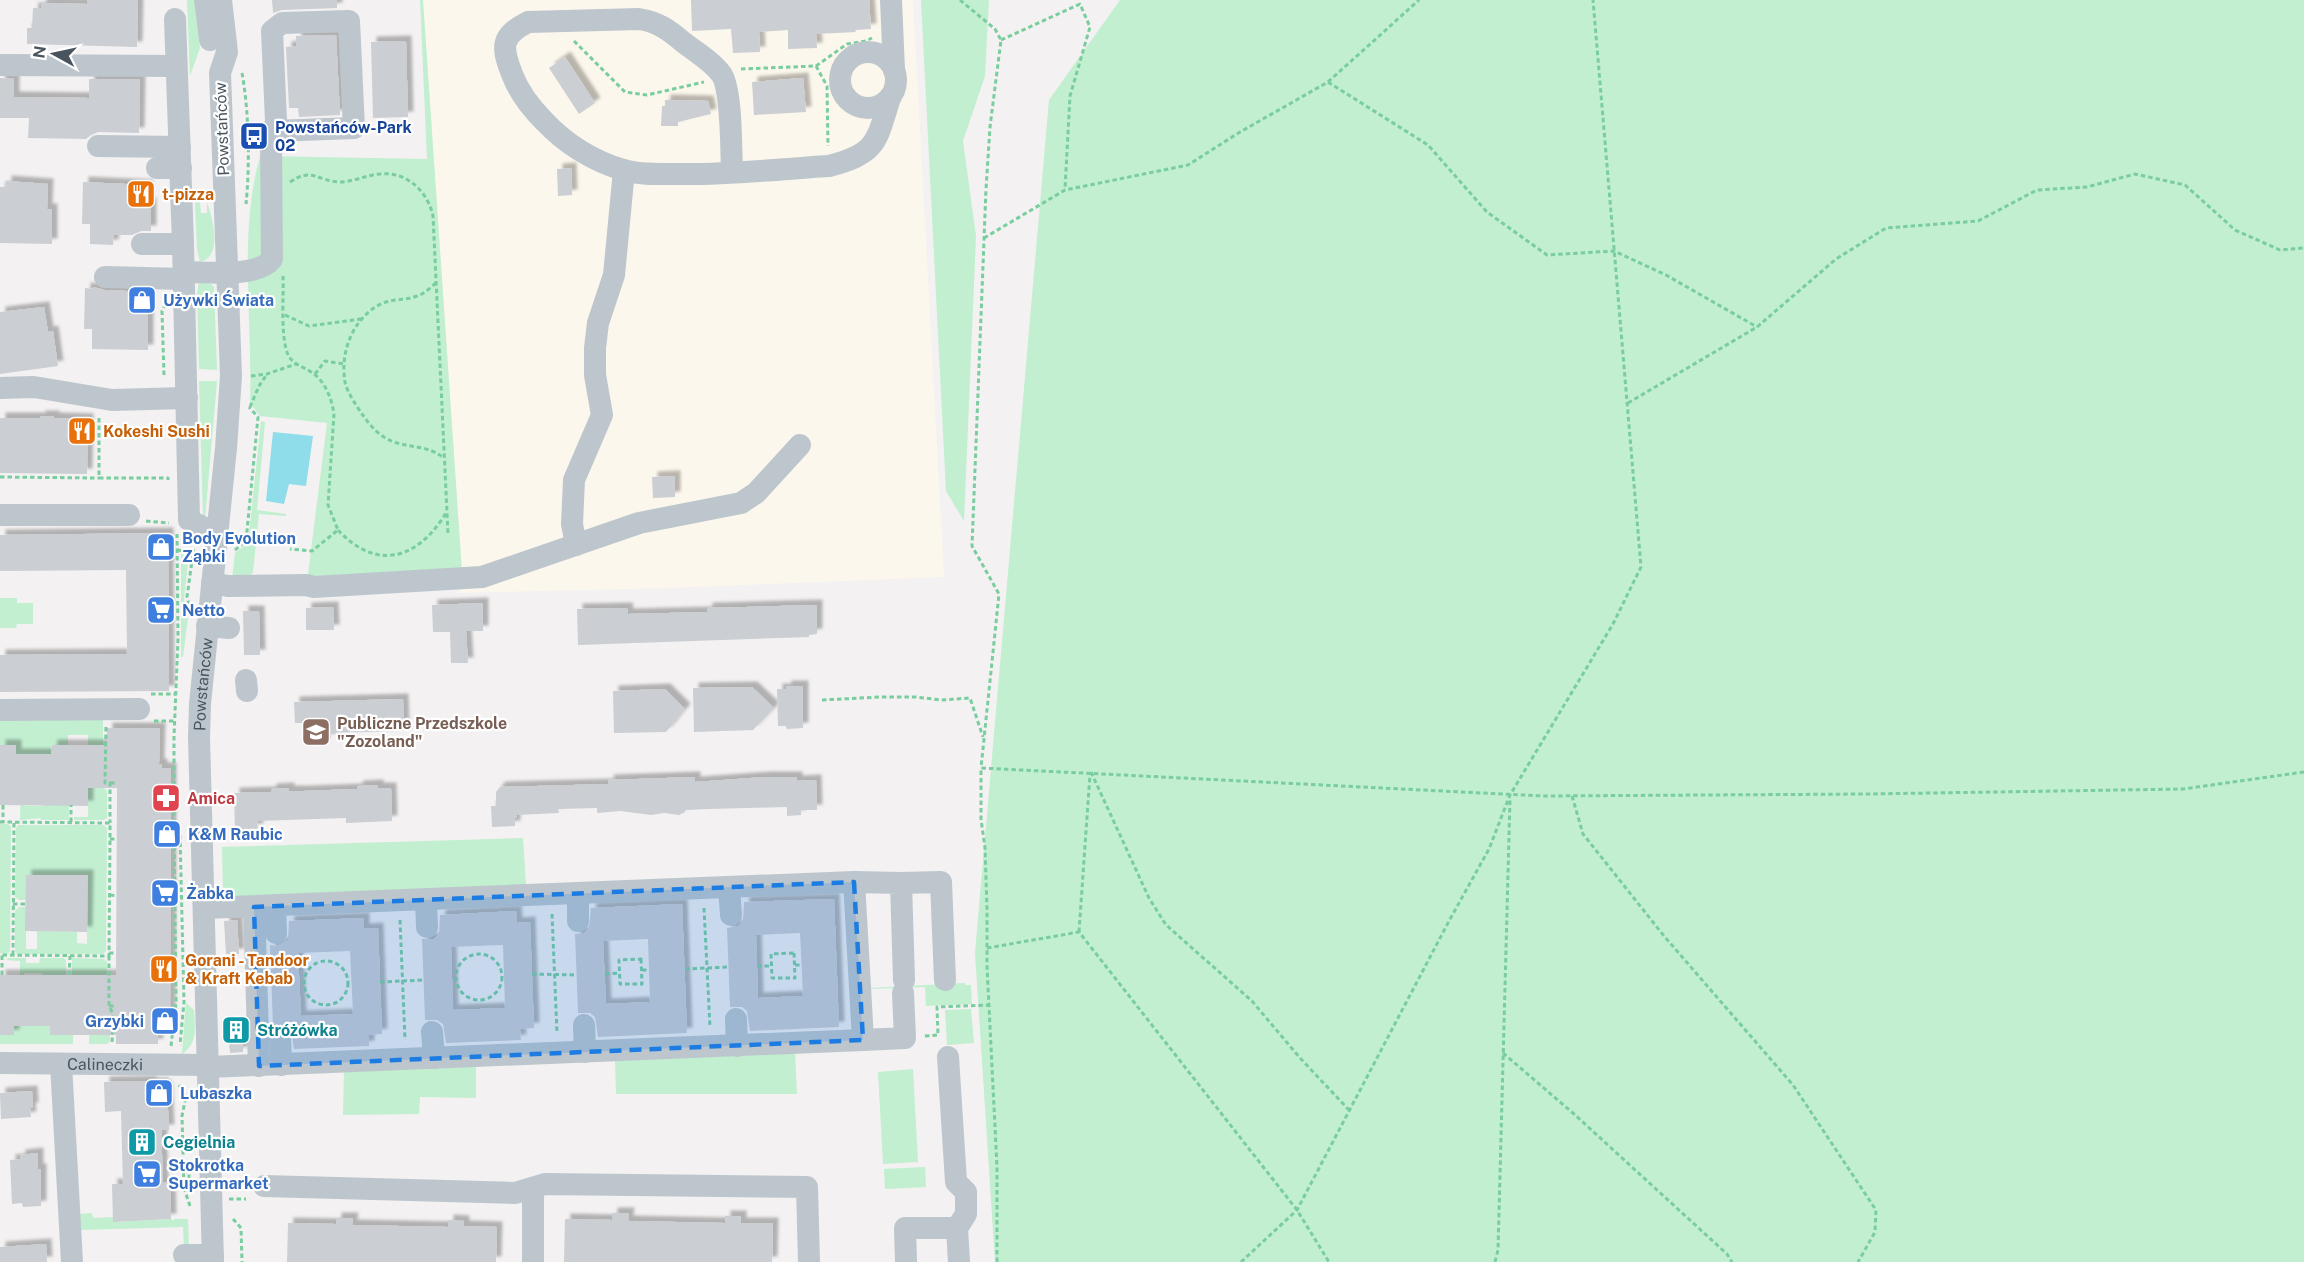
<svg xmlns="http://www.w3.org/2000/svg" width="2304" height="1262" viewBox="0 0 2304 1262" font-family="'Public Sans',sans-serif">
	<style>
		.commercial { fill: #fcf7ec }
		.green { fill: #c1efd0 }
		.water { fill: #8fdceb }
		.building { fill: #cbced3; fill-rule: evenodd; filter: url(#shadow) }
		.lines { fill: none; stroke-linecap: round; stroke-linejoin: round }
		.path { stroke: #79cd9f; stroke-width: 3; stroke-dasharray: 4.5 3; stroke-linecap: butt }
		.minor { stroke: #bdc6cd; stroke-width: 22 }
		.marked { fill: #1c7ce2; fill-opacity: 0.2; stroke: #1c7ce2; stroke-width: 4.5; stroke-dasharray: 12 8; stroke-linejoin: round }
		.labels { text-anchor: middle; dominant-baseline: central; stroke-width: 4.5; stroke-linejoin: round; paint-order: stroke }
		.transit-label { font-size: 16px; font-weight: bold; fill: #164399; stroke: #fff; text-anchor: start }
		.street-label { font-size: 16px; fill: #49555e; stroke: #fff }
		.food-label { font-size: 16px; font-weight: bold; fill: #c56008; stroke: #fff; text-anchor: start }
		.shop-label { font-size: 16px; font-weight: bold; fill: #366cbe; stroke: #fff; text-anchor: start }
		.education-label { font-size: 16px; font-weight: bold; fill: #785e54; stroke: #fff; text-anchor: start }
		.health-label { font-size: 16px; font-weight: bold; fill: #be3a42; stroke: #fff; text-anchor: start }
		.culture-label { font-size: 16px; font-weight: bold; fill: #0d838f; stroke: #fff; text-anchor: start }
	</style>
	<defs>
		<filter id="shadow"><feDropShadow dx="5.5" dy="-5.5" stdDeviation="1.5" flood-color="#0004"/></filter>
	</defs>
	<rect width="100%" height="100%" fill="#f3f1f1"/>
	<polygon class="commercial" points="423,0 913,0 944,577 668,588 457,593 463,586"/>
	<g class="green">
		<polygon points="187,0 194,0 200,48 190,76"/>
		<path d="M420 0H423L462 572 307 582 327 423 260 416 250 403C253 322 238 235 260 156L427 159Z"/>
		<polygon points="921,0 989,0 985,76 963,141 976,236 964,521 946,491"/>
		<polygon points="1120,0 2304,0 2304,1262 995,1262 975,953 1049,100"/>
		<path d="M195 202H200L201 213H207V202C213 219 223 257 200 262L197 250Z"/>
		<polygon points="199,281 211,284 214,287 217,370 199,369 197,294"/>
		<polygon points="199,381 217,381 205,519 203,519"/>
		<polygon points="261,421 265,422 257,510 286,514 286,516 259,514 253,572 248,578 232,580 235,553 248,543"/>
		<polygon points="181,552 189,553 184,599 188,618 183,657 181,657"/>
		<polygon points="0,598 17,598 17,603 33,603 33,624 17,624 16,628 0,628"/>
		<polygon points="103,717 103,787 107,791 107,818 104,820 74,820 74,817 88,817 88,735 68,735 68,745 52,745 51,754 16,754 16,745 0,745 0,718"/>
		<polygon points="21,784 25,784 25,806 43,806 43,785 69,805 69,820 41,820 40,818 20,820"/>
		<polygon points="0,824 8,824 11,827 10,951 8,954 0,953"/>
		<polygon points="18,825 104,825 107,828 106,951 103,954 17,954 15,951 15,911 19,907 26,907 26,949 37,949 37,931 77,932 77,943 87,944 87,875 26,875 26,900 19,900 15,897 16,828"/>
		<polygon points="523,838 526,886 223,898 222,847"/>
		<polygon points="8,958 26,958 26,963 39,963 40,958 64,958 66,961 66,975 45,975 45,996 42,996 42,973 24,973 24,995 20,996 20,961 6,960"/>
		<polygon points="72,958 104,959 107,962 106,1006 110,1014 110,1041 107,1044 89,1044 91,975 72,975"/>
		<polygon points="965,983 965,985 971,985 972,1004 926,1006 925,987 868,989 868,988"/>
		<path d="M186 1003 194 1010C195 1028 198 1043 182 1054Z"/>
		<polygon points="971,1009 974,1043 947,1045 945,1010"/>
		<polygon points="14,1026 50,1026 50,1035 73,1035 73,1044 0,1044 0,1035 14,1035"/>
		<polygon points="795,1052 797,1094 616,1094 615,1059"/>
		<polygon points="476,1064 476,1098 420,1097 419,1114 343,1115 344,1069"/>
		<polygon points="913,1069 918,1162 883,1164 878,1072"/>
		<polygon points="925,1167 926,1187 885,1189 884,1169"/>
		<polygon points="91,1213 94,1218 113,1217 114,1222 171,1219 174,1221 174,1219 188,1219 189,1247 184,1247 183,1227 79,1230 78,1214"/>
	</g>
	<polygon class="water" points="273,432 313,436 306,486 289,484 284,504 266,501"/>
	<g class="building">
		<polygon points="87,0 138,0 137,47 27,44 27,28 32,28 33,8 41,8 41,3 87,4"/>
		<polygon points="272,0 337,0 337,8 282,10 273,13"/>
		<polygon points="691,0 869,0 871,29 855,30 856,32 816,34 817,48 788,49 788,30 759,32 760,52 733,53 731,29 692,31"/>
		<polygon points="336,35 340,115 299,117 298,108 289,108 286,47 296,46 296,36"/>
		<polygon points="406,41 408,117 373,118 371,42"/>
		<polygon points="565,57 595,103 579,114 549,68"/>
		<polygon points="0,78 14,79 14,97 89,98 89,79 140,79 139,133 98,132 91,135 86,139 28,138 29,118 0,118"/>
		<polygon points="803,78 806,112 754,115 752,82"/>
		<polygon points="665,100 708,101 711,114 678,122 678,126 661,126 662,106 665,106"/>
		<polygon points="571,168 572,195 558,196 557,169"/>
		<polygon points="6,181 48,184 47,209 52,209 52,244 0,243 0,187 6,187"/>
		<polygon points="83,182 147,185 146,203 151,203 151,231 141,231 132,235 114,235 113,245 90,244 90,224 82,224"/>
		<polygon points="93,287 105,290 148,292 148,350 92,349 92,329 84,329 85,288 93,289"/>
		<polygon points="44,307 48,332 53,331 58,366 0,374 0,312"/>
		<polygon points="40,416 54,416 54,418 88,419 87,474 0,473 0,418 40,418"/>
		<polygon points="675,476 675,497 653,498 652,477"/>
		<polygon points="168,533 169,691 0,692 0,655 127,654 126,570 0,571 0,535"/>
		<polygon points="483,603 483,631 466,631 468,663 451,663 450,632 433,632 432,605"/>
		<polygon points="817,605 817,634 809,635 809,637 578,645 577,609 627,608 628,614 707,612 707,608"/>
		<polygon points="333,607 334,630 306,630 306,608"/>
		<polygon points="243,611 259,611 260,655 244,655"/>
		<polygon points="786,686 803,686 803,728 787,729 786,726 778,726 777,689 786,689"/>
		<polygon points="752,687 774,708 753,730 694,732 693,688"/>
		<polygon points="665,689 685,709 666,732 614,733 613,691"/>
		<polygon points="403,699 404,731 331,733 331,739 315,739 309,734 308,723 295,723 294,702"/>
		<polygon points="107,728 160,728 159,764 162,764 162,768 171,768 170,1026 161,1026 160,1030 158,1030 158,1044 116,1044 116,1035 50,1035 50,1026 14,1026 14,1035 0,1035 0,975 116,975 117,788 88,788 88,806 0,805 0,745 16,745 16,754 51,754 52,745 107,745"/>
		<polygon points="695,777 695,782 766,777 797,777 797,781 816,780 817,810 801,810 801,815 787,816 787,807 708,809 685,810 685,812 679,815 664,813 651,815 620,811 597,813 597,808 558,809 559,813 517,815 517,818 515,818 515,826 492,827 491,806 496,806 496,792 500,787 609,784 608,780"/>
		<polygon points="378,785 378,788 391,788 392,821 346,823 346,818 257,821 258,829 235,830 234,793 271,792 271,789 289,788 289,791 304,791 357,789 358,786"/>
		<polygon points="26,875 88,875 87,932 25,931"/>
		<path d="M834 899 839 1027 750 1031 747 1011 742 1007H730L727 928 738 926 743 921 744 902ZM800 933 803 996 758 998 756 935Z"/>
		<path d="M682 904 687 1033 598 1037 595 1017 590 1013H578L575 934 584 933 589 928 591 908ZM648 939 650 1002 606 1004 603 941Z"/>
		<path d="M516 911 517 923 530 922 534 1028 520 1029 521 1040 446 1043 443 1024 437 1020H425L422 939H434L439 934 440 915ZM503 945 505 1008 453 1010 451 947Z"/>
		<path d="M364 918V929L378 928 382 1034 369 1035V1046L294 1049 291 1030 280 1025 273 1027 270 945 277 946 288 940 289 921ZM350 951 353 1014 301 1016 298 953Z"/>
		<polygon points="237,920 239,954 226,954 224,921"/>
		<polygon points="228,1031 243,1040 243,1052 230,1053"/>
		<polygon points="151,1081 151,1083 162,1083 167,1088 169,1130 162,1130 162,1154 163,1183 170,1182 171,1219 113,1222 112,1184 123,1184 121,1111 105,1112 104,1082"/>
		<polygon points="32,1091 33,1108 30,1108 31,1117 1,1119 0,1093"/>
		<polygon points="38,1153 38,1169 41,1169 41,1206 23,1207 22,1203 12,1204 10,1160 20,1159 20,1155"/>
		<polygon points="612,1213 629,1213 628,1221 725,1223 725,1216 741,1216 741,1223 773,1223 772,1262 564,1262 565,1219 612,1220"/>
		<polygon points="336,1218 353,1218 352,1225 448,1227 448,1220 464,1221 464,1226 497,1227 496,1262 287,1262 288,1223 336,1224"/>
		<polygon points="46,1244 47,1262 0,1262 0,1247"/>
	</g>
	<g class="lines">
		<g class="path">
			<polyline points="960,0 995,29 1001,40 990,127 986,189 972,546 999,594 981,768"/>
			<polyline points="1001,40 1080,4 1090,27 1070,96 1065,189"/>
			<polyline points="574,41 625,92 647,95 704,82"/>
			<polyline points="816,66 847,44 866,41 872,38"/>
			<polyline points="741,69 816,66 827,86 828,146"/>
			<path d="M242 73C249 111 250 165 246 204"/>
			<polyline points="1328,82 1428,145 1487,212 1547,255 1614,251 1666,275 1757,327"/>
			<path d="M290 182C312 167 318 181 339 182 353 182 366 175 380 174 407 171 428 192 433 216L448 534"/>
			<polyline points="984,238 1065,190 1188,165 1240,132 1328,82 1419,0"/>
			<path d="M283 276C284 298 280 335 288 355 293 365 305 367 314 374 326 383 332 400 334 414L328 505 338 530 312 551 290 549"/>
			<path d="M436 283C430 288 424 294 417 296 404 301 390 298 377 306 352 321 340 353 345 382 347 392 356 405 362 414 368 422 375 432 384 437 404 450 423 442 444 458"/>
			<polyline points="285,315 309,326 361,319"/>
			<polyline points="315,374 325,361 344,364"/>
			<polyline points="164,375 162,311 164,307"/>
			<polyline points="251,376 267,374 296,364"/>
			<polyline points="1628,403 1757,327 1836,259 1886,228 1978,221 2037,190 2087,187 2135,174 2185,185 2235,230 2280,250 2304,248"/>
			<polyline points="250,407 259,386 267,374"/>
			<polyline points="99,418 99,478 168,478 168,480"/>
			<polyline points="0,477 99,478"/>
			<polyline points="146,521 169,523"/>
			<path d="M338 530C377 572 418 559 446 513"/>
			<polyline points="177,550 193,552"/>
			<polyline points="235,550 246,541 258,417 249,407"/>
			<polyline points="189,605 187,597 194,546"/>
			<polyline points="151,694 176,694"/>
			<polyline points="822,700 881,697 916,697 941,700 970,698 983,737"/>
			<polyline points="154,721 174,721"/>
			<polyline points="106,727 105,783 110,783 110,823"/>
			<polyline points="1091,772 1149,898 1166,925 1252,1001 1300,1058 1349,1110"/>
			<polyline points="110,783 117,783"/>
			<polyline points="1572,796 1583,834 1664,936 1793,1085 1876,1210 1875,1232 1858,1262"/>
			<polyline points="3,805 3,822"/>
			<polyline points="0,822 110,823 110,839 109,956 0,955"/>
			<polyline points="71,822 71,805"/>
			<polyline points="174,823 174,737 178,639 177,534"/>
			<polyline points="180,835 184,1002 180,1045"/>
			<polyline points="110,839 117,839"/>
			<polyline points="110,895 117,896"/>
			<polyline points="13,904 26,904"/>
			<polyline points="704,908 710,1027"/>
			<polyline points="552,914 557,1033"/>
			<polyline points="400,920 405,1040"/>
			<polyline points="1079,932 1090,774"/>
			<polyline points="987,948 1079,932 1297,1210 1329,1262"/>
			<polyline points="109,953 116,953"/>
			<polygon points="794,953 795,978 772,978 771,954"/>
			<circle cx="479" cy="977" r="23"/>
			<polyline points="13,955 14,822"/>
			<polyline points="109,956 109,1006 113,1014 112,1044"/>
			<polygon points="641,959 642,984 620,984 619,960"/>
			<circle cx="326" cy="983" r="22"/>
			<polyline points="795,965 801,965"/>
			<polyline points="757,966 772,966"/>
			<polyline points="685,969 728,967"/>
			<polyline points="642,970 649,970"/>
			<polyline points="532,974 576,975"/>
			<polyline points="605,974 619,973"/>
			<polyline points="2,975 2,955"/>
			<polyline points="69,975 70,956"/>
			<polyline points="380,982 424,980"/>
			<polyline points="109,1006 116,1006"/>
			<polyline points="925,1036 938,1035 937,1007 990,1005"/>
			<polyline points="171,1046 176,1001 174,823 177,823"/>
			<polyline points="1503,1053 1574,1114 1727,1254 1732,1262"/>
			<polyline points="179,1085 186,1096 182,1116 184,1188 190,1206"/>
			<polyline points="189,1167 189,1185"/>
			<polyline points="229,1199 246,1199"/>
			<polyline points="233,1219 241,1228 242,1262"/>
			<polyline points="997,1262 997,1167 987,966 987,909 985,848 981,819 981,768 1543,796 1868,794 2183,789 2304,772"/>
			<polyline points="1241,1262 1297,1210 1449,921 1489,849 1510,795 1613,624 1641,567 1593,0"/>
			<polyline points="1495,1262 1498,1250 1510,799"/>
		</g>
		<g class="minor">
			<polyline points="205,0 210,40"/>
			<polyline points="891,0 894,70"/>
			<polyline points="175,19 183,244 189,520 218,535"/>
			<circle cx="868" cy="80" r="28"/>
			<polyline points="0,65 176,66"/>
			<polyline points="98,146 180,147"/>
			<polyline points="157,168 181,168"/>
			<path d="M732 172C731 151 732 92 722 75 713 62 696 52 683 42 669 30 658 22 639 19L528 22C501 36 501 46 512 74 519 93 531 108 545 122 566 144 594 161 623 170 640 175 660 174 678 174 728 175 779 169 829 166 878 153 876 142 890 98"/>
			<polyline points="142,244 183,244"/>
			<path d="M184 272C207 272 258 278 272 259L271 142 276 121 272 31 282 23 349 21 354 128 273 131"/>
			<polyline points="105,277 184,279"/>
			<polyline points="0,388 34,387 112,400 187,398"/>
			<polyline points="0,515 129,515"/>
			<polyline points="576,545 572,524 574,480 602,415 595,375 595,348 598,323 614,275 624,170"/>
			<polyline points="212,583 228,586 306,585 314,587 482,577 639,523 741,503 756,493 800,445"/>
			<polyline points="207,626 229,628"/>
			<polyline points="246,680 247,691"/>
			<polyline points="0,710 139,709"/>
			<polyline points="854,882 901,883 904,980"/>
			<polyline points="901,883 941,882 945,980"/>
			<polyline points="729,887 731,915"/>
			<polyline points="578,894 578,921"/>
			<polyline points="426,900 427,927"/>
			<polyline points="275,906 276,933"/>
			<polyline points="254,907 259,1066"/>
			<polyline points="204,908 854,882 863,1040 209,1067"/>
			<polyline points="736,1019 737,1046"/>
			<polyline points="584,1025 585,1052"/>
			<polyline points="432,1032 434,1058"/>
			<polyline points="280,1038 281,1065"/>
			<polyline points="863,1040 905,1038 903,993"/>
			<polyline points="948,1057 956,1182 966,1192 966,1214 957,1228"/>
			<path id="s1" d="M0 1063 209 1065"/>
			<polyline points="61,1064 72,1262"/>
			<polyline points="264,1186 515,1193 545,1184 807,1187 809,1262"/>
			<polyline points="533,1188 533,1262"/>
			<polyline points="184,1255 213,1255"/>
			<path id="s2" d="M213 1262 199 737 200 704 226 448 231 376 220 73 227 52 221 0"/>
			<polyline points="906,1262 905,1228 957,1228 959,1262"/>
		</g>
	</g>
	<path class="marked" d="M854 882 863 1040 259 1066 254 907Z"/>
	<defs>
		<g id="bus-square" transform="scale(1.5)"><rect x="-9" y="-9" width="18" height="18" rx="4" fill="#1a4fb4" stroke="#fff"/><path d="M-5-6H5V4H4V6H2V4H-2V6H-4V4H-5ZM-3.5-4V0h7V-4ZM-3.5 1.2v1.5H-2V1.2ZM2 1.2v1.5H3.5V1.2Z" fill="#fff"/></g>
		<g id="restaurant-square" transform="scale(1.5)"><rect x="-9" y="-9" width="18" height="18" rx="4" fill="#e8710a" stroke="#fff"/><path d="M-5-6h1v4h1v-4h1v4h1v-4h1v5L-1.5 .5V6h-2V.5L-5-1ZM5-6V6H3V1.5H1.5Q1.5-4 5-6Z" fill="#fff"/></g>
		<g id="shop-square" transform="scale(1.5)"><rect x="-9" y="-9" width="18" height="18" rx="4" fill="#3f7fe0" stroke="#fff"/><path d="M-5-2.5h2.3a2.7 3.5 0 0 1 5.4 0H5L5.5 6h-11ZM-1.5-2.5h3a1.5 2.3 0 0 0-3 0Z" fill="#fff"/></g>
		<g id="supermarket-square" transform="scale(1.5)"><rect x="-9" y="-9" width="18" height="18" rx="4" fill="#3f7fe0" stroke="#fff"/><path d="M-6-5.5h2.5l.6 2H6L4.5 2H-2.5L-4.4-4H-6ZM-1.5 3.2a1.3 1.3 0 1 0 .1 0ZM3 3.2a1.3 1.3 0 1 0 .1 0Z" fill="#fff"/></g>
		<g id="school-square" transform="scale(1.5)"><rect x="-9" y="-9" width="18" height="18" rx="4" fill="#8d6e63" stroke="#fff"/><path d="M0-5L7-2L0 1L-7-2ZM-4 1L0 2.5L4 1V4Q0 6-4 4Z" fill="#fff"/></g>
		<g id="pharmacy-square" transform="scale(1.5)"><rect x="-9" y="-9" width="18" height="18" rx="4" fill="#e0444e" stroke="#fff"/><path d="M-2-6h4v4h4v4h-4v4h-4v-4h-4v-4h4Z" fill="#fff"/></g>
		<g id="building-square" transform="scale(1.5)"><rect x="-9" y="-9" width="18" height="18" rx="4" fill="#0f9aa8" stroke="#fff"/><path d="M-4-6H4V6H1V3H-1V6H-4ZM-2.5-4.3h1.7v1.8h-1.7ZM.8-4.3h1.7v1.8H.8ZM-2.5-1h1.7V.8h-1.7ZM.8-1h1.7V.8H.8Z" fill="#fff"/></g>
	</defs>
	<g fill-rule="evenodd">
		<use href="#bus-square" x="254" y="136"/>
		<use href="#restaurant-square" x="141" y="194"/>
		<use href="#shop-square" x="142" y="300"/>
		<use href="#restaurant-square" x="82" y="431"/>
		<use href="#shop-square" x="161" y="547"/>
		<use href="#supermarket-square" x="161" y="610"/>
		<use href="#school-square" x="316" y="732"/>
		<use href="#pharmacy-square" x="166" y="798"/>
		<use href="#shop-square" x="167" y="834"/>
		<use href="#supermarket-square" x="165" y="893"/>
		<use href="#restaurant-square" x="164" y="969"/>
		<use href="#shop-square" x="165" y="1021"/>
		<use href="#building-square" x="236" y="1030"/>
		<use href="#shop-square" x="159" y="1093"/>
		<use href="#building-square" x="142" y="1142"/>
		<use href="#supermarket-square" x="147" y="1174"/>
	</g>
	<g class="labels">
		<g class="transit-label">
			<text x="275" y="127">Powstańców-Park<tspan x="275" dy="18">02</tspan></text>
		</g>
		<g class="street-label">
			<text transform="translate(222 129) rotate(-92)">Powstańców</text>
			<text stroke="none"><textPath href="#s2" startOffset="578">Powstańców</textPath></text>
			<text stroke="none"><textPath href="#s1" startOffset="105">Calineczki</textPath></text>
		</g>
		<g class="food-label">
			<text x="162" y="194">t-pizza</text>
			<text x="103" y="431">Kokeshi Sushi</text>
			<text x="185" y="960">Gorani - Tandoor<tspan x="185" dy="18">&amp; Kraft Kebab</tspan></text>
		</g>
		<g class="shop-label">
			<text x="163" y="300">Używki Świata</text>
			<text x="182" y="538">Body Evolution<tspan x="182" dy="18">Ząbki</tspan></text>
			<text x="182" y="610">Netto</text>
			<text x="188" y="834">K&amp;M Raubic</text>
			<text x="186" y="893">Żabka</text>
			<text x="144" y="1021" text-anchor="end">Grzybki</text>
			<text x="180" y="1093">Lubaszka</text>
			<text x="168" y="1165">Stokrotka<tspan x="168" dy="18">Supermarket</tspan></text>
		</g>
		<g class="education-label">
			<text x="337" y="723">Publiczne Przedszkole<tspan x="337" dy="18">"Zozoland"</tspan></text>
		</g>
		<g class="health-label">
			<text x="187" y="798">Amica</text>
		</g>
		<g class="culture-label">
			<text x="257" y="1030">Stróżówka</text>
			<text x="163" y="1142">Cegielnia</text>
		</g>
	</g>
	<g transform="translate(54 54) rotate(278)" stroke="#ffffff" stroke-width="4.5" paint-order="stroke">
	<path d="M0-4.5L10 22L0 15L-10 22Z" fill="#49555e"/>
	<text y="-9" font-size="16" font-weight="bold" text-anchor="middle" fill="#49555e">N</text>
	</g>
</svg>
